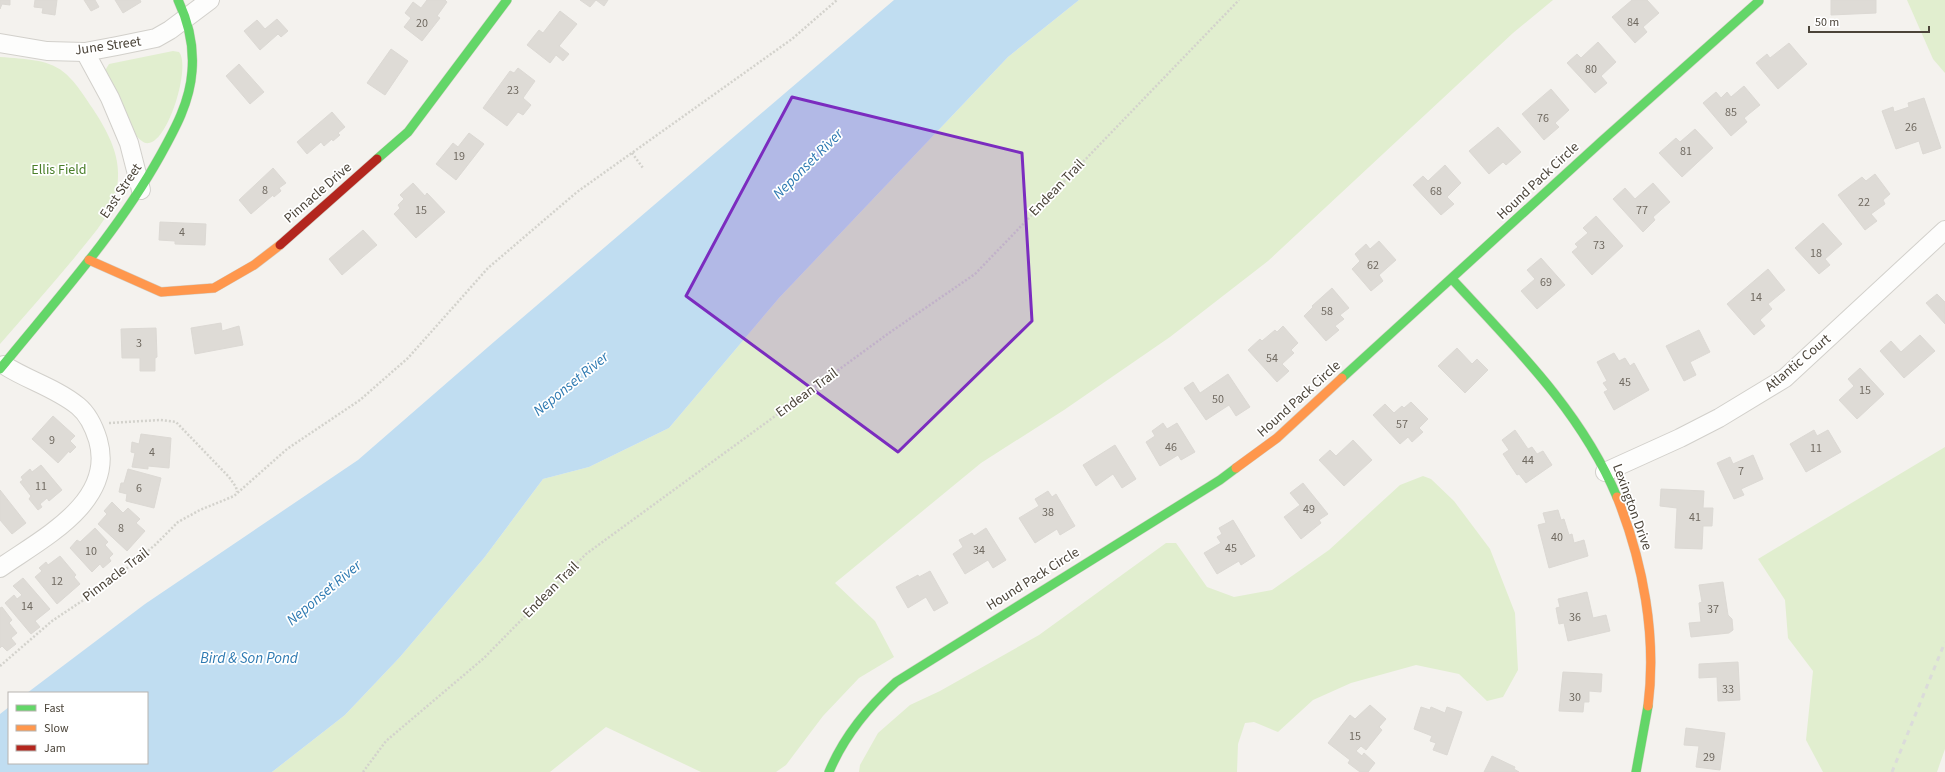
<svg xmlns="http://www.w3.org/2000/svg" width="1945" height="772" viewBox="0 0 1945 772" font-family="'Source Sans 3',sans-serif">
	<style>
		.green { fill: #e1eecf }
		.water { fill: #c0ddf1 }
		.building { fill: #dedbd6; stroke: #dcd9d4 }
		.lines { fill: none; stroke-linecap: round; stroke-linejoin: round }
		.street-casing { stroke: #d2d0cb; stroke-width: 20 }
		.fast-casing { stroke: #d3cfc5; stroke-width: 10 }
		.slow-casing { stroke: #d3cfc5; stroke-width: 10 }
		.jam-casing { stroke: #d3cfc5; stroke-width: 10 }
		.path { stroke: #d3d2cc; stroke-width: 2.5; stroke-dasharray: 2 2; stroke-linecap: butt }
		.street { stroke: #fdfdfc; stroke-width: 18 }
		.fast { stroke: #63d668; stroke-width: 9 }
		.slow { stroke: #ff974d; stroke-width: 9 }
		.jam { stroke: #b3261e; stroke-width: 9 }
		.rail { stroke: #dbdbda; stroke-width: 3; stroke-dasharray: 5 5; stroke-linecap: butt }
		.marked { fill: #7b2cbf; fill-opacity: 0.2; stroke: #7b2cbf; stroke-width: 3; stroke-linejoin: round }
		.labels { text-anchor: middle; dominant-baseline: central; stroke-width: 3.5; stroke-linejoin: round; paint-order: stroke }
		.number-label { font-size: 12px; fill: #706a61 }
		.street-label { font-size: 14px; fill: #4b4439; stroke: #fff }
		.park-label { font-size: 14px; fill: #4a7f2a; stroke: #fff }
		.water-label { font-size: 15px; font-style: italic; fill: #2e7ab2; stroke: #fff }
	</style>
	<rect width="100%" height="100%" fill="#f4f2ee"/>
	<g class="green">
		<polygon points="1079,0 1553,0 1513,33 1268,261 1170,337 1064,410 981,463 835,583 875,621 894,657 859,678 823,716 786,765 776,772 701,772 606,727 550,772 272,772 345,715 400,657 484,558 543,479 589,467 669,428 779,298 1008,57"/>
		<polygon points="1907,0 1945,0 1945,73 1933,59"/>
		<path d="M173 51 179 52C191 66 169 140 149 143 143 144 140 139 136 136L103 74 109 64Z"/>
		<path d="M0 57C55 61 63 62 93 109 106 129 119 152 118 176 118 188 114 200 109 211 100 228 86 243 75 257 50 287 25 315 0 344Z"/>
		<polygon points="1945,447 1945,749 1937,772 1823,772 1806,740 1813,671 1788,638 1785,600 1758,559"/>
		<polygon points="1423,476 1431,479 1454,501 1490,549 1515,613 1518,670 1503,697 1487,701 1459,674 1416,665 1351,683 1313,700 1278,732 1254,722 1245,723 1238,744 1237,772 859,772 860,765 878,733 910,705 940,691 1039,635 1166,543 1176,543 1207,587 1234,597 1272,590 1329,550 1400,485"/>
	</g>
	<polygon class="water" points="894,0 1079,0 1008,57 779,298 669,428 589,467 543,479 484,558 400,657 345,715 272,772 0,772 0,714 9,707 9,763 147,763 147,693 27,693 145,604 358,460 495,341"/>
	<g class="building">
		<polygon points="0,0 10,0 10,5 2,4 0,9"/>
		<polygon points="35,0 57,0 55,15 42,13 43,8 34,7"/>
		<polygon points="84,0 95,0 99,7 91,11"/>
		<polygon points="115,0 140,0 141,2 123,13"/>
		<polygon points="427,0 445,0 447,2 437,16 440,18 422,41 404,27 411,18 405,13 413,2 421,8"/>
		<polygon points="580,0 608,0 604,6 596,0 590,7"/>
		<polygon points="1632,0 1647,0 1659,13 1643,27 1647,32 1635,43 1612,17"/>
		<polygon points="1831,0 1876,0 1876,13 1831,15"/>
		<polygon points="560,11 577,24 559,46 569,54 563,61 556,55 550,63 527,45 539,30 543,33"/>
		<polygon points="277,19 288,31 281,37 278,34 260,50 244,31 257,20 265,29"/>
		<polygon points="1598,42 1616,62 1601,76 1607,83 1595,93 1567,63 1577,54 1581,58"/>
		<polygon points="1789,43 1807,64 1778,89 1756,63 1767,54 1770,58"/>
		<polygon points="391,49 408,61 385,95 367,83"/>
		<polygon points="239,64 264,92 250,104 226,76"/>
		<polygon points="518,68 535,81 523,98 531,105 523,115 518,112 507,126 483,108 510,71 514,73"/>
		<polygon points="1744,86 1760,105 1744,118 1747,122 1731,136 1703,103 1716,92 1721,98 1727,92 1731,97"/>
		<polygon points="1551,89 1569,110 1555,123 1559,127 1544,140 1522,114"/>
		<polygon points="1924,98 1941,148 1923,154 1919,141 1896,149 1882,111 1893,107 1894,112 1909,107 1908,103"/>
		<polygon points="332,112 345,127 338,133 340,135 333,141 332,139 324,146 321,142 307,154 297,142"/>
		<polygon points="1498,127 1521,152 1506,165 1503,162 1489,174 1469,151"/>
		<polygon points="1695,129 1713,148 1682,177 1659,153 1676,138 1680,142"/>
		<polygon points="469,133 484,144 456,180 436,164 453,143 458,147"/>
		<polygon points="1445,165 1461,183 1447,197 1454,204 1441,215 1413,185 1423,176 1428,181"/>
		<polygon points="273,168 286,183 279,188 281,191 274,197 273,195 251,214 239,200"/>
		<polygon points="1875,174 1890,194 1883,200 1885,204 1871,214 1877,221 1865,230 1838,195 1862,177 1866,181"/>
		<polygon points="413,183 425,196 427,193 445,212 416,238 394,214 400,208 398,205 404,199 400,195"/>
		<polygon points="1653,183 1670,202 1653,217 1655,220 1643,232 1613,199 1625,188 1635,199"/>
		<polygon points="1596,216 1623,246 1592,275 1572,252 1578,247 1575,244 1588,233 1583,228"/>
		<polygon points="160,222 206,224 205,245 175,244 175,241 159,240"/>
		<polygon points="1823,223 1842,244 1825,259 1830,265 1819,274 1795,248"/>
		<polygon points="363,230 377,245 342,275 329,259"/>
		<polygon points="1379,241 1396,260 1379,275 1383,281 1371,291 1352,269 1360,261 1355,254 1366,244 1370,249"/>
		<polygon points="1541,258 1565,285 1537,309 1521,291 1535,279 1527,270"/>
		<polygon points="1768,269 1785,290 1768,304 1772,309 1760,320 1765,326 1754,335 1727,304"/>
		<polygon points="1332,288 1349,308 1340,315 1344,319 1335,326 1339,330 1326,341 1304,316 1313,307 1312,306"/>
		<polygon points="1937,294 1945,302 1945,324 1926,303"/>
		<polygon points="221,323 222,331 239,326 243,345 195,354 191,328"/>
		<polygon points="1283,326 1298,343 1291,350 1294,353 1282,364 1289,371 1277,382 1248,350 1260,339 1262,341 1275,330 1277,332"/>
		<polygon points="156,328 157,357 155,358 155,371 140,371 140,358 122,358 121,329"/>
		<polygon points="1699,330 1710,352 1690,362 1696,375 1684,381 1666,346"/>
		<polygon points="1920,335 1935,351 1904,378 1880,351 1891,341 1901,352"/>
		<polygon points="1457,348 1472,364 1477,359 1488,370 1465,393 1438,366"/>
		<polygon points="1614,353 1619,361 1625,358 1630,366 1634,363 1649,390 1614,410 1604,392 1608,390 1603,383 1607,381 1597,362"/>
		<polygon points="1860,368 1884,394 1857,419 1839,400 1854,386 1848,379"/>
		<polygon points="1228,374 1250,407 1236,416 1229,405 1206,420 1184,388 1193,382 1200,393"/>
		<polygon points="1411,402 1428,419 1419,428 1423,432 1412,442 1408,437 1400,444 1373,415 1385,404 1394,413 1402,406 1404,408"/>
		<polygon points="53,416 75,436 70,441 76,447 70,453 69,451 58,463 32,439"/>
		<polygon points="1163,423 1167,429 1177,423 1195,452 1181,460 1178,455 1160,466 1146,442 1155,436 1152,431"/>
		<polygon points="1515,430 1528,449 1532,447 1537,454 1543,451 1552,465 1526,483 1519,474 1517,475 1503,454 1509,450 1502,440"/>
		<polygon points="1814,430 1817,436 1828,430 1841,452 1806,472 1790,444"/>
		<polygon points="141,434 171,438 169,468 148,466 148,469 132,467 135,453 131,452 132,442 139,444"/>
		<polygon points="1353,440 1372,460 1344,486 1319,460 1330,450 1336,456"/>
		<polygon points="1115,445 1136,479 1122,488 1113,474 1096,486 1083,465"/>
		<polygon points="1753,455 1763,479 1741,489 1744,495 1734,499 1717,463 1730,457 1733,464"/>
		<polygon points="41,465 62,490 49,501 47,498 40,504 42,507 38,510 29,499 31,496 20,482 23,480 21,477 30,469 32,472"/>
		<polygon points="128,469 161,478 154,508 126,501 127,494 119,492 121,483 124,483"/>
		<polygon points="1303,483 1328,514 1319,520 1321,523 1301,539 1284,517 1300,505 1290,493"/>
		<polygon points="1661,489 1704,491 1703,508 1713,508 1712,526 1703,526 1702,549 1675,548 1677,508 1660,506"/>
		<polygon points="0,490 26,523 12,534 0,520"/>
		<polygon points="1048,491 1052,497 1056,494 1075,526 1060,535 1057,529 1035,543 1019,518 1039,506 1035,499"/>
		<polygon points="112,502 123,513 128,508 140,519 136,523 145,531 127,551 98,524 107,514 104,511"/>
		<polygon points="1558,510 1561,520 1564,519 1569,535 1572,534 1574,543 1584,540 1588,556 1549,568 1538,525 1546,523 1543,513"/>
		<polygon points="1233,520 1255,556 1241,565 1239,561 1217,574 1204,553 1221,543 1217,537 1222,534 1219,528"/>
		<polygon points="95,528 108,542 105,545 113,554 109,558 111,561 103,568 100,564 92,572 70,548 77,540 80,542"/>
		<polygon points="986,528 1006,560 993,568 988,560 965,574 953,554 963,547 959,540 972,533 974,536"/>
		<polygon points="60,556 76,575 74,577 80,584 57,604 35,577 42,571 39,568 46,562 48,565"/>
		<polygon points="930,571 948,603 934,611 926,597 908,608 896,587 918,575 919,577"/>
		<polygon points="23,578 50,609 35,621 40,627 31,634 5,603 14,595 17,599 22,595 13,586"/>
		<polygon points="1723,582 1728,615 1732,619 1733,630 1729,633 1691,637 1689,623 1701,622 1699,603 1702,602 1699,585"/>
		<polygon points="1587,592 1593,618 1606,615 1610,631 1568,641 1564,623 1559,624 1556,608 1560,607 1558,599"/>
		<polygon points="2,607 12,620 9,623 17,633 11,638 16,644 7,651 2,646 0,648 0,608"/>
		<polygon points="1738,662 1740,700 1718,701 1717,677 1699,678 1699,664"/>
		<polygon points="1563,672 1602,674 1601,692 1589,691 1589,702 1584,702 1583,712 1559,711"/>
		<polygon points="1370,705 1386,719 1379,727 1382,730 1366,750 1361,746 1356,751 1362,756 1364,753 1375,763 1368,772 1360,772 1348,763 1350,760 1328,743 1350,715 1355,719"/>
		<polygon points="1421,707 1430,710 1431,707 1445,713 1447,707 1462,712 1447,755 1433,750 1436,743 1430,741 1432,736 1414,729"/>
		<polygon points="1686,728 1725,733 1720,770 1696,767 1699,746 1684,745"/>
		<polygon points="1492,756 1515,767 1514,769 1519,772 1484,772"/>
	</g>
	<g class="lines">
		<g class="street-casing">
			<g id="street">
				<polyline points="0,43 47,51 85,52 117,46 156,38 170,30 210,0"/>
				<polyline points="85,52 110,98 129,143 141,190"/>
				<polyline points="1605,472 1680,438 1719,418 1785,378 1945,230"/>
				<path d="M0 568C41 539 116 502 98 440 94 427 89 415 78 406 56 388 27 380 4 365"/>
			</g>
		</g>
		<g class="fast-casing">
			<g id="fast">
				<polyline points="377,159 408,132 507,0"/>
				<path d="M1452 279C1514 346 1581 411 1617 497"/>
				<path d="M0 369C56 300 117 233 160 156 175 129 190 102 192 71 194 47 188 21 178 0"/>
				<polyline points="1342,378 1603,140 1759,1"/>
				<path d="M829 772C844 736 867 708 896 682L1220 480 1236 468"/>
				<polyline points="1636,772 1648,706"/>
			</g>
		</g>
		<g class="slow-casing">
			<g id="slow">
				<polyline points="89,260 161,292 214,288 254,265 280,245"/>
				<polyline points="1236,468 1277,438 1342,378"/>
				<path d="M1617 497C1643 562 1657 636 1648 706"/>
			</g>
		</g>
		<g class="jam-casing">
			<polyline id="jam" points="280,245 377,159"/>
		</g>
		<g class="path">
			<polyline points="632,153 643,168"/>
			<polyline points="109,423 160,420 176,422 229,477 236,487 237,492"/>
			<polyline points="0,666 52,621 109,583 155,545 178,522 200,510 234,496 287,449 360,400 408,358 488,268 577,192 792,39 837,0"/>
			<polyline points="363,772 386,741 484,658 586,554 889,333 975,274 1239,0"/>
		</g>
		<use href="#street" class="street"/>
		<use href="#fast" class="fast"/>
		<use href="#slow" class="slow"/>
		<use href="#jam" class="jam"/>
		<polyline class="rail" points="1892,772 1945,642"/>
	</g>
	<path class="marked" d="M792 97 1022 153 1032 321 898 452 686 296Z"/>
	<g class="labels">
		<g class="number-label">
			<text x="1633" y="22">84</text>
			<text x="422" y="23">20</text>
			<text x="1591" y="69">80</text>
			<text x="513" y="90">23</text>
			<text x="1731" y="112">85</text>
			<text x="1543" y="118">76</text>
			<text x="1911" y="127">26</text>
			<text x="1686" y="151">81</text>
			<text x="459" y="156">19</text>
			<text x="265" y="190">8</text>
			<text x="1436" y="191">68</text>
			<text x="1864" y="202">22</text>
			<text x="421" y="210">15</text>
			<text x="1642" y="210">77</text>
			<text x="182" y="232">4</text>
			<text x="1599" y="245">73</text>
			<text x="1816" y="253">18</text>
			<text x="1373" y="265">62</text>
			<text x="1546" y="282">69</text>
			<text x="1756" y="297">14</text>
			<text x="1327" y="311">58</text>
			<text x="139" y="343">3</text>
			<text x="1272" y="358">54</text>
			<text x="1625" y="382">45</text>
			<text x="1865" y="390">15</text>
			<text x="1218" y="399">50</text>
			<text x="1402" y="424">57</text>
			<text x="52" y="440">9</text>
			<text x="1171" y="447">46</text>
			<text x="1816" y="448">11</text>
			<text x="152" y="452">4</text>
			<text x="1528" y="460">44</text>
			<text x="1741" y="471">7</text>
			<text x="41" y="486">11</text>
			<text x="139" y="488">6</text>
			<text x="1309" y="509">49</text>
			<text x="1048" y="512">38</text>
			<text x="1695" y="517">41</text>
			<text x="121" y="528">8</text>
			<text x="1557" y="537">40</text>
			<text x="1231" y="548">45</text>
			<text x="979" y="550">34</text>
			<text x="91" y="551">10</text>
			<text x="57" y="581">12</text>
			<text x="27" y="606">14</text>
			<text x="1713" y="609">37</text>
			<text x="1575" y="617">36</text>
			<text x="1728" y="689">33</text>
			<text x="1575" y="697">30</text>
			<text x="1355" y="736">15</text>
			<text x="1709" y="757">29</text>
		</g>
		<g class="street-label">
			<text transform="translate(108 46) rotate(-8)">June Street</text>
			<text transform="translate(1538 181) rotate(-43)">Hound Pack Circle</text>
			<text transform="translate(1057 188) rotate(-46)">Endean Trail</text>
			<text transform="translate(121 191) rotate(-56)">East Street</text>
			<text transform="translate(318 193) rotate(-41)">Pinnacle Drive</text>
			<text transform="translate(1798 363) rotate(-40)">Atlantic Court</text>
			<text transform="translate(807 393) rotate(-36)">Endean Trail</text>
			<text transform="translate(1299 399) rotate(-42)">Hound Pack Circle</text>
			<text transform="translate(1632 507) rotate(70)">Lexington Drive</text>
			<text transform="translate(116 575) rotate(-37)">Pinnacle Trail</text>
			<text transform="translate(1033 579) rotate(-32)">Hound Pack Circle</text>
			<text transform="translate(551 590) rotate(-45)">Endean Trail</text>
		</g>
		<g class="park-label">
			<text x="59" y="170">Ellis Field</text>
		</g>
		<g class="water-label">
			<text transform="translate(808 164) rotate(-45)">Neponset River</text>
			<text transform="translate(571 384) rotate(-39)">Neponset River</text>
			<text transform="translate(324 593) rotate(-40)">Neponset River</text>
			<text x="249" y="658">Bird &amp; Son Pond</text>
		</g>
	</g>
	<rect x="8" y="692" width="140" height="72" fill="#ffffff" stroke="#b7b4b0"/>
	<rect x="16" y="705" width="20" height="6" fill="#63d668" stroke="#b7b4b0"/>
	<text x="44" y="712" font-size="12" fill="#4b4439">Fast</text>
	<rect x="16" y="725" width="20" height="6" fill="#ff974d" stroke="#b7b4b0"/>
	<text x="44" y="732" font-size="12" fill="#4b4439">Slow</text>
	<rect x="16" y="745" width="20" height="6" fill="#b3261e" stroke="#b7b4b0"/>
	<text x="44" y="752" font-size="12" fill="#4b4439">Jam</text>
	<path d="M1809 26v6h120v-6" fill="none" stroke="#4b4439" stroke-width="2"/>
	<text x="1815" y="26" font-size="12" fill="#4b4439" stroke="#ffffff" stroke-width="3" paint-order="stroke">50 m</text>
</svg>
